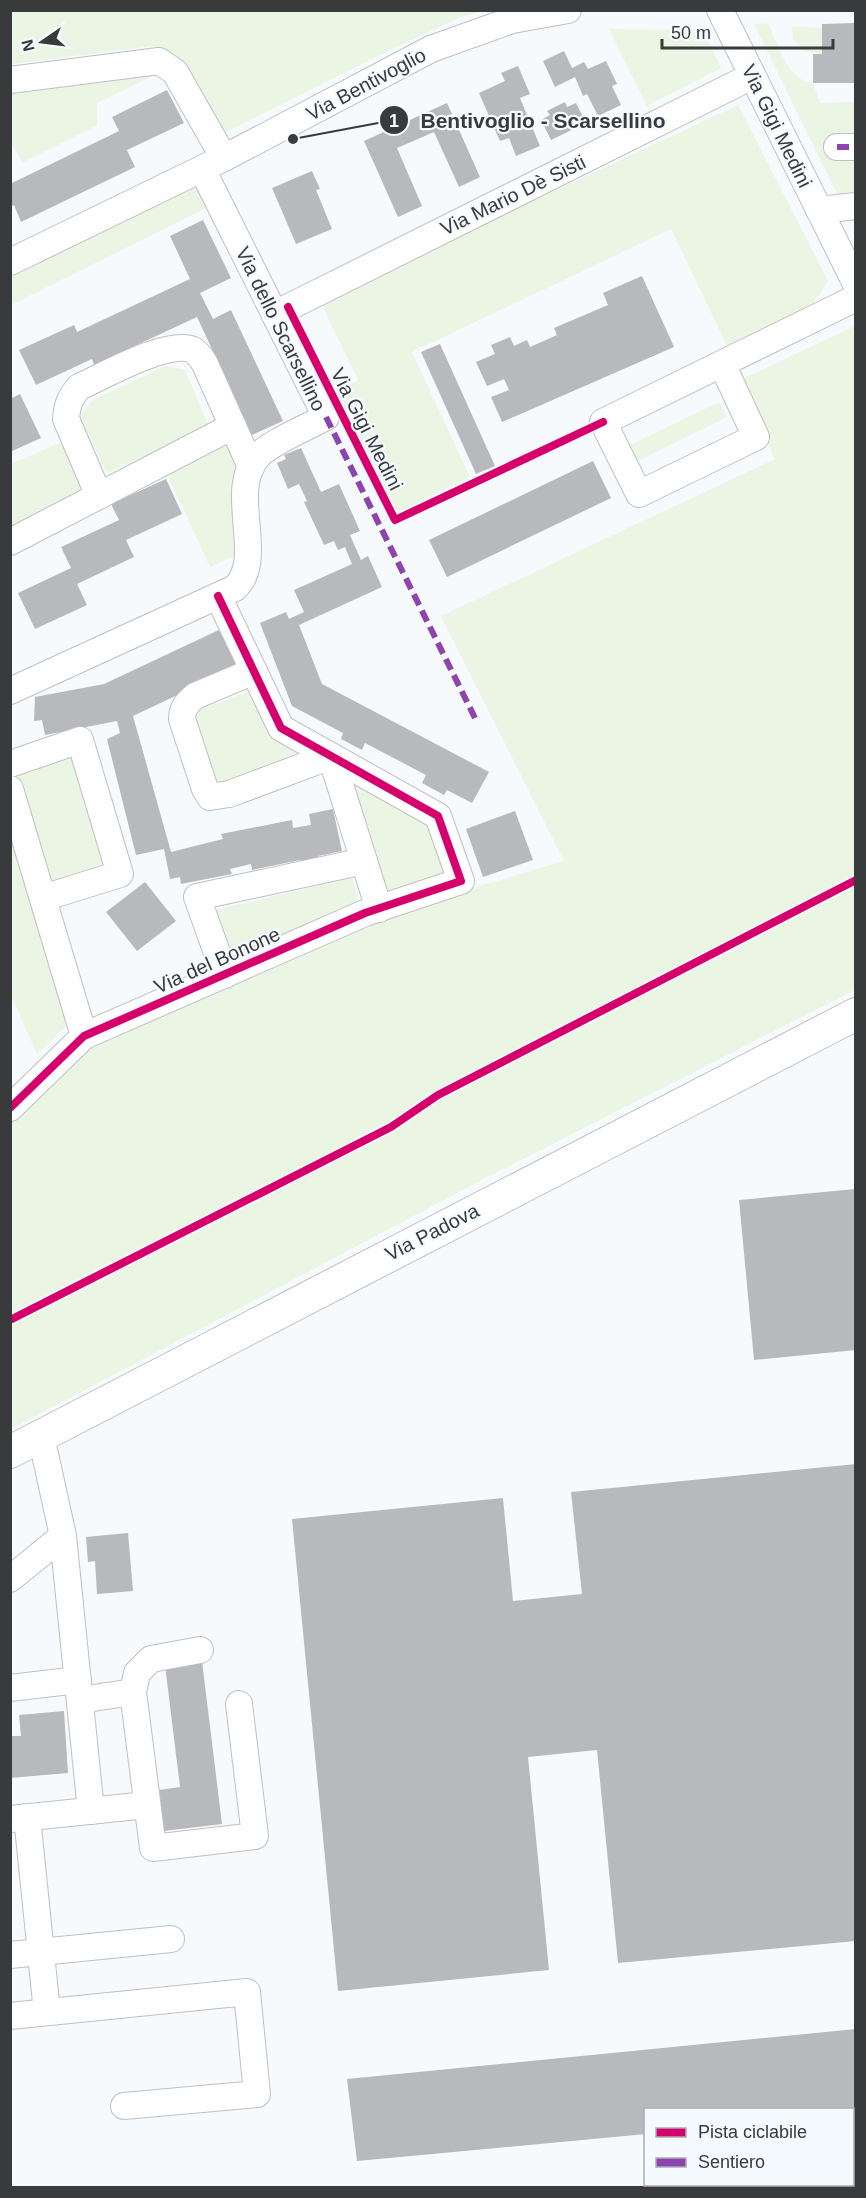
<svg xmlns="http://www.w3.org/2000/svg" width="866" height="2198" viewBox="0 0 866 2198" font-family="Helvetica,sans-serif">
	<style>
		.green { fill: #eaf5e4 }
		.building { fill: #b7b9bc }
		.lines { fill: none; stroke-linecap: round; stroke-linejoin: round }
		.minor-casing { stroke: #bec0c2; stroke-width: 28 }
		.major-casing { stroke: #bec0c2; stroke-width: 34 }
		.minor { stroke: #fefeff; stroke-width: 26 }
		.major { stroke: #fefeff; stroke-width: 32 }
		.quiet { stroke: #8e44ad; stroke-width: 6; stroke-dasharray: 12 6; stroke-linecap: butt }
		.cycleway-casing { stroke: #f5faff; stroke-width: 11 }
		.cycleway { stroke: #d6006c; stroke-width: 8 }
		.labels { text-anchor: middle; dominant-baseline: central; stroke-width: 4.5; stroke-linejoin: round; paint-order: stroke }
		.street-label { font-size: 20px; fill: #383a3c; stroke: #f5faff }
		.leader { fill: none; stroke: #383a3c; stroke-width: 2 }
		.callout-dot { fill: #383a3c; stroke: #f5faff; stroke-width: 2 }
		.mark-label { font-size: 18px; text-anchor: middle; font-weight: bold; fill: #fff }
		.callout-label { font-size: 21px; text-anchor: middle; font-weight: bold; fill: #383a3c; stroke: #f5faff; stroke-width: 4.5; stroke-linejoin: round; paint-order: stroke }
	</style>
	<rect width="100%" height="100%" fill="#f7fafd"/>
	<g class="green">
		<polygon points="10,11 486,11 463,16 386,52 220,135 175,55 153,46 11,64"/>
		<path d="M768 23C777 42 788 82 813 83L820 103 855 102V200L841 202 754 24Z"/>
		<polygon points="792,27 822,28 822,54 803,51 793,39"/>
		<polygon points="609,29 703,30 721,68 647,106"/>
		<polygon points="159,73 97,103 97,125 23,162 11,143 10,88"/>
		<polygon points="738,105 828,281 810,308 729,350 671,229 412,352 470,477 396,514 333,392 358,380 320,301"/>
		<polygon points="199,180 212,205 11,305 11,274"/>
		<polygon points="855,326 855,990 476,1183 11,1429 11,1119 85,1042 379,916 564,861 441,616 775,459 738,381"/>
		<polygon points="165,366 185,370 209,427 107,473 80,417 91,401"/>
		<polygon points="719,402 727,417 634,463 626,447"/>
		<polygon points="62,442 88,493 11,533 11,464"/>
		<polygon points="227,445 236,469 238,554 210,567 168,476"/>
		<polygon points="252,690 272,733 300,756 217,788 192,713"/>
		<polygon points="72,751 110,873 52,890 15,769"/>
		<polygon points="346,773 428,824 447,877 384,900"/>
		<polygon points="10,834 72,1020 37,1054 11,995"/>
		<polygon points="352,878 359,902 230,958 214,910"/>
	</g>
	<g class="building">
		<polygon points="856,23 856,83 813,83 813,54 822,54 822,24"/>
		<polygon points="564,51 572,68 584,62 588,69 606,61 617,84 612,86 621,105 598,116 587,94 583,96 575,77 555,87 543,61"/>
		<polygon points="518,66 530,94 520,98 540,146 516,156 509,138 500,141 479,93 505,81 501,73"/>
		<polygon points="167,90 184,123 127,150 135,167 21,222 14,205 10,207 10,184 119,131 112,117"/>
		<polygon points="565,102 567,107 576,103 586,123 551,140 541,120 550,115 547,111"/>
		<polygon points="447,103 480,177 459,187 434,132 397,148 422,206 398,217 364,141"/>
		<polygon points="312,171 320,189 316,190 332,229 296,244 272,188"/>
		<polygon points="203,220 231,278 200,293 213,319 231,310 283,421 252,435 197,317 94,365 92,359 36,385 19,350 74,325 77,332 190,279 170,236"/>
		<polygon points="642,276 674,347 502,422 491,397 509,390 504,379 487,386 476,362 495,354 491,345 510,337 514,346 527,340 530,347 557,335 554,328 608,305 603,293"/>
		<polygon points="440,344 495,466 476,474 421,352"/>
		<polygon points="20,394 41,438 10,452 10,399"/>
		<polygon points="301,448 321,492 339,484 360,531 350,535 361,560 368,556 382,587 299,625 322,684 489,772 472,803 447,790 444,795 422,783 426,775 365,743 362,750 341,739 343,733 292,706 260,623 286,612 289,619 304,612 294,590 352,564 345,547 338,550 334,541 324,545 304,502 307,501 299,484 288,489 277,463 286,459 284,455"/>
		<polygon points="593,461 611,498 447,577 429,540"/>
		<polygon points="166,479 182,514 126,540 134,557 77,584 87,605 35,629 18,593 71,568 61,547 119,520 111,504"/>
		<polygon points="221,629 239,666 133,716 171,852 223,839 221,834 292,820 293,828 311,825 309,814 333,809 342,851 318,856 319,862 301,865 300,860 252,870 251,864 230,869 232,874 181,884 180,877 170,879 164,849 136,855 107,739 120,733 117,721 45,735 42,720 34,721 35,697 104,684"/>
		<polygon points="515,811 533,860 483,877 466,829"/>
		<polygon points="145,882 176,921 137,951 106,912"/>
		<polygon points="856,1189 856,1350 754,1360 739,1200"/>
		<polygon points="856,1464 856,1941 618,1963 597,1750 528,1757 549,1970 338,1991 292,1519 503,1498 513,1601 582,1594 571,1492"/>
		<polygon points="128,1533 133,1591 97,1594 95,1561 88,1562 86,1537"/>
		<polygon points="202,1661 222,1824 164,1831 159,1790 180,1787 165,1665"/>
		<polygon points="64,1711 68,1773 10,1778 10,1736 21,1736 19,1715"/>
		<polygon points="856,2029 856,2113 852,2113 852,2110 646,2110 646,2134 357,2161 347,2079"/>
	</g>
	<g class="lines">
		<g class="minor-casing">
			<g id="minor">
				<polyline points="720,10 856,284"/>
				<polyline points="10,80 159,61 175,72 224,158"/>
				<polyline points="837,147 856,147"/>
				<polyline points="819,210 856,206"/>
				<polyline points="10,262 224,158 431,49 512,20 568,10"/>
				<polyline points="275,314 752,76"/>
				<polyline points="722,364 756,437 639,494 603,422 856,298"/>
				<path d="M99 496 66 419C67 405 70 398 79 387 104 376 168 339 193 350 198 353 202 359 205 364L251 467"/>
				<polyline points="10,542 233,426"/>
				<path d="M254 671 195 696C187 703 182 708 182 719L205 789 210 797 229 794 331 756 379 909"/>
				<path d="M10 691 235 588C267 558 226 491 258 456 271 442 308 427 326 417L202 169"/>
				<polyline points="10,764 80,740 120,874 43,898"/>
				<polyline points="10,789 84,1036"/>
				<polyline points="225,975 197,897 364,861"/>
				<polyline points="10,1108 84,1036 365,913 461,881 438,816 281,728 218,596"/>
				<polyline points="41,1436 63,1536 91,1811"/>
				<polyline points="10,1579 63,1536"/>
				<polyline points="200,1650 151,1659 137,1673 133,1692 153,1848 255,1836 239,1704"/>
				<polyline points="10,1688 78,1680"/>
				<polyline points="80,1700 133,1692"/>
				<polyline points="27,1817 47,2012"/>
				<polyline points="11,1819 147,1805"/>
				<polyline points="10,1955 171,1939"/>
				<polyline points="10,2016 247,1992 257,2094 124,2106"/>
			</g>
		</g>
		<g class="major-casing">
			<polyline id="major" points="10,1452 856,1014"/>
		</g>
		<use href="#minor" class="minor"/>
		<use href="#major" class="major"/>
		<g class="quiet">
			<polyline points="837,147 856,147"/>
			<polyline points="326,417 475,718"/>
		</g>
		<g class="cycleway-casing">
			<g id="cycleway">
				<polyline points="288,307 395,520 603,422"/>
				<polyline points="10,1108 84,1036 365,913 461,881 438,816 281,728 218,596"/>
				<polyline points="10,1320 391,1127 438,1095 856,880"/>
			</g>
		</g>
		<use href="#cycleway" class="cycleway"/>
	</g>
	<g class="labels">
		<g class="street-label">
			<text transform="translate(366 84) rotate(-28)">Via Bentivoglio</text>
			<text transform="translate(777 126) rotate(64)">Via Gigi Medini</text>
			<text transform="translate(513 195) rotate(-26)">Via Mario Dè Sisti</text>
			<text transform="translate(281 329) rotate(64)">Via dello Scarsellino</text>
			<text transform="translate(367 429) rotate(63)">Via Gigi Medini</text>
			<text transform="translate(217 960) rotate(-24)">Via del Bonone</text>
			<text transform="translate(432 1232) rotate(-27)">Via Padova</text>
		</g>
	</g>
	<path class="leader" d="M293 139L394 120"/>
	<g class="callout-dot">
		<circle cx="293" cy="139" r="6"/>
		<circle cx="394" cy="120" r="15"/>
	</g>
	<g class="mark-label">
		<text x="394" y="127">1</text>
	</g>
	<g class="callout-label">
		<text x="543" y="128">Bentivoglio - Scarsellino</text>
	</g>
	<rect width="866" height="2198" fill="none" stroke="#383a3c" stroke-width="24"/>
	<rect x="644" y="2108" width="210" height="78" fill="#f5faff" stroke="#a9adb1" stroke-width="1.5"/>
	<rect x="656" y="2128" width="30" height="9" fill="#d6006c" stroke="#a9adb1" stroke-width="1.5"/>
	<text x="698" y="2138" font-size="18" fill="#383a3c">Pista ciclabile</text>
	<rect x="656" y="2158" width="30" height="9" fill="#8e44ad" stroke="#a9adb1" stroke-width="1.5"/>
	<text x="698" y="2168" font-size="18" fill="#383a3c">Sentiero</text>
	<g transform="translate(42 42) rotate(256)" stroke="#f5faff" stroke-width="4.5" paint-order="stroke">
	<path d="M0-4.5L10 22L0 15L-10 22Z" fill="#383a3c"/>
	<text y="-9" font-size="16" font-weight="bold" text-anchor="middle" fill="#383a3c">N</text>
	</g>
	<path d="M662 39v9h171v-9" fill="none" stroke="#383a3c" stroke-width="3"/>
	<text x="671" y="39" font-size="18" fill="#383a3c" stroke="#f5faff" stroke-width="4.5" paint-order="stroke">50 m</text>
</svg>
